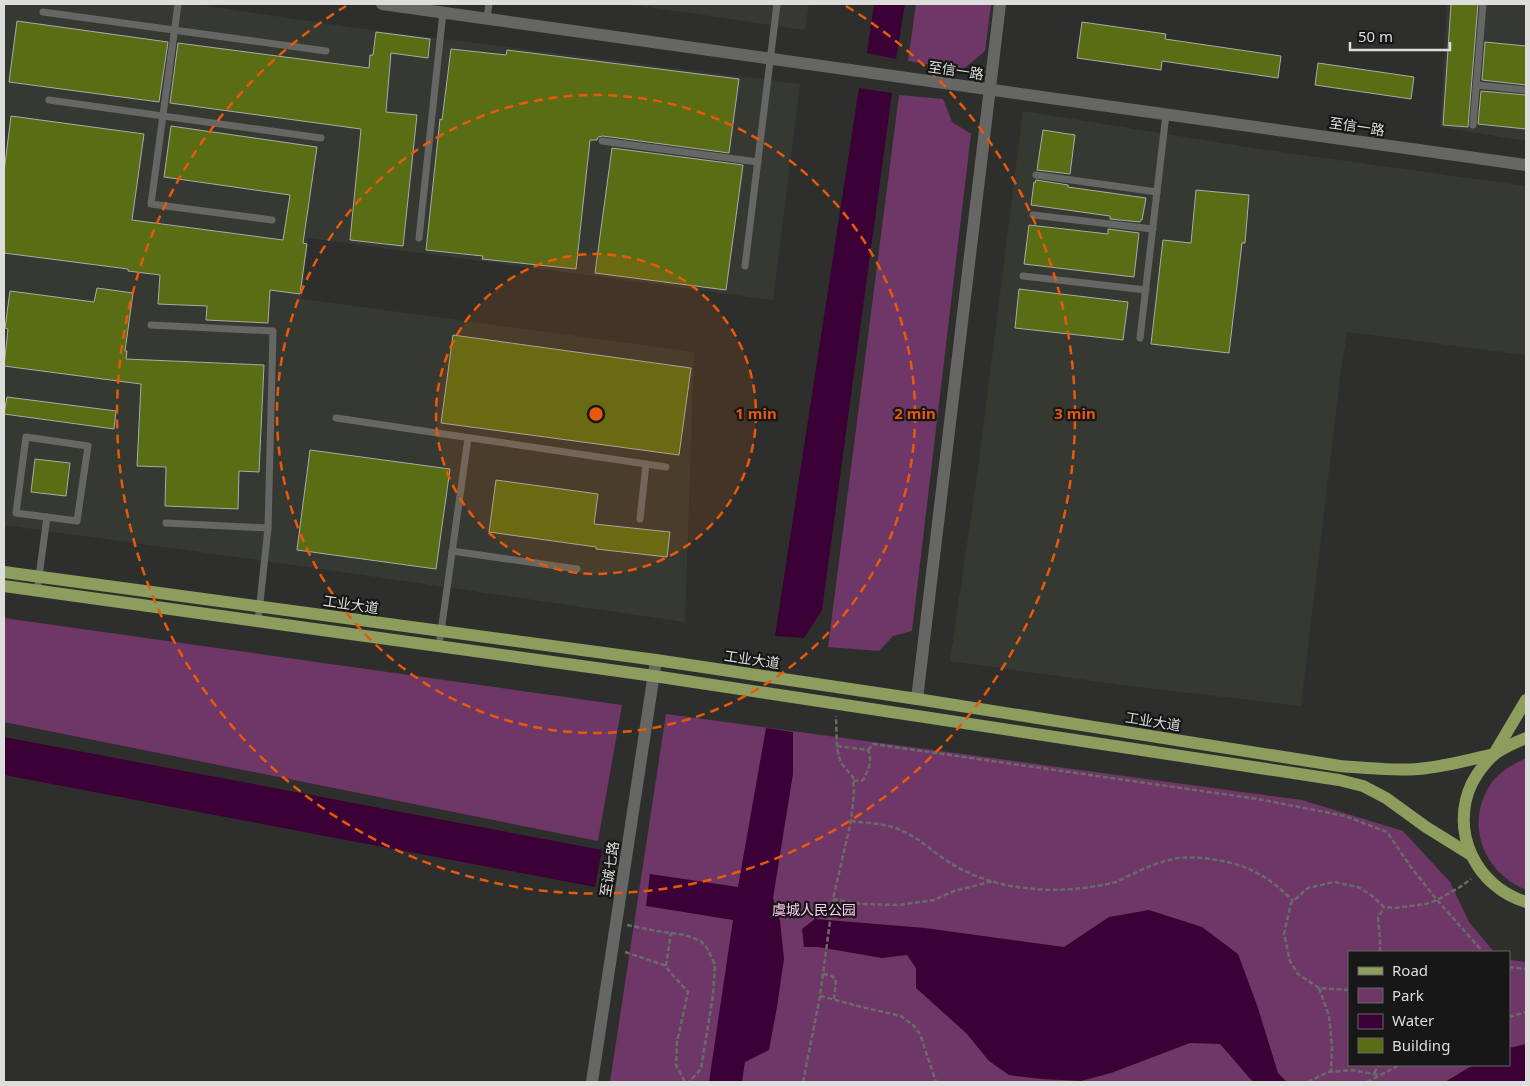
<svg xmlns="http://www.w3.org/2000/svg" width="1530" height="1086" viewBox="0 0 1530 1086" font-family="'Noto Sans','Noto Sans SC',sans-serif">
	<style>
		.built { fill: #363931 }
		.green { fill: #6f3767 }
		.water { fill: #3b0035 }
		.building { fill: #596d15; stroke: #aaaba9 }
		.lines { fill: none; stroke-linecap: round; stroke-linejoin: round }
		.path { stroke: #6a6b68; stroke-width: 2.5; stroke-dasharray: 5 2.5; stroke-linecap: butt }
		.lane { stroke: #666764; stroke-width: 7 }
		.street { stroke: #666764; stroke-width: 12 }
		.secondary { stroke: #666764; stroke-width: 12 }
		.primary { stroke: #8c9d5e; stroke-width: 12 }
		.ring { fill: none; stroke: #e8590c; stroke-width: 2.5; stroke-dasharray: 9 6 }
		.labels { text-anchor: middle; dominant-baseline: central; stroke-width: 4.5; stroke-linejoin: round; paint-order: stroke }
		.street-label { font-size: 14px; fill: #dddedc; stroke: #161716 }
		.park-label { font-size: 14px; fill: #fec6f3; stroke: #161716 }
		.centre { fill: #e8590c; stroke: #161716; stroke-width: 2.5 }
		.ring-label { font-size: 15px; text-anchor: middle; font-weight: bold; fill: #e8590c; stroke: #161716; stroke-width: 4.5; stroke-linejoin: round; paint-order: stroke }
	</style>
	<rect width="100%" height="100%" fill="#2e2f2c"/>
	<g class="built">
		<polygon points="4,4 192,4 371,30 800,84 773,300 308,238 302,299 694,352 685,622 294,565 4,525"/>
		<polygon points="629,4 809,4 805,30"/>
		<polygon points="1447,4 1526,4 1526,141 1440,127"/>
		<polygon points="1023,111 1259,149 1526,186 1526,355 1347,332 1341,370 1301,706 1122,685 950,661 978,469"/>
	</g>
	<g class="green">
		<polygon points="916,4 991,4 985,51 962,70 908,61"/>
		<polygon points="899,95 943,99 952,122 971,134 912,631 893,636 879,651 828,647"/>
		<polygon points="4,618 622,705 598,841 4,722"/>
		<polygon points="666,714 1302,800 1403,831 1450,882 1469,922 1494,952 1349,952 1349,1065 1509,1065 1509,960 1526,962 1526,1082 610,1082"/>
		<path d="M1526 758V890C1482 872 1464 822 1492 782 1501 771 1513 764 1526 758Z"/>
	</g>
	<g class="water">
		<polygon points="874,4 905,4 896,59 867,53"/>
		<polygon points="859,88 892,93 822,610 804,638 775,636"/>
		<polygon points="766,728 793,732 793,774 773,898 780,921 784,959 777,1007 769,1050 745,1062 742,1082 709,1082 733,920 646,906 650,874 738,887"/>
		<polygon points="4,737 602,850 595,887 4,775"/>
		<polygon points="1149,910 1202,927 1238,954 1257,1005 1278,1073 1287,1082 1253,1082 1220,1044 1190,1043 1111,1073 1081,1081 1041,1079 1009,1075 989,1061 966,1033 916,988 916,968 907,955 882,958 818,947 804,947 802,929 815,919 925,928 1064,947 1109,917"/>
		<polygon points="1526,1044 1526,1082 1445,1082 1473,1065 1509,1065 1509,1048"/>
	</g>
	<g class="building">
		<polygon points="1451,4 1478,4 1468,127 1443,125"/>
		<polygon points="17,21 168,42 159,102 9,82"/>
		<polygon points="1082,22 1166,34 1165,39 1281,56 1278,78 1162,61 1161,70 1077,58"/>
		<polygon points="376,32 430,39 428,58 391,53 386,112 417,115 403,246 350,240 361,129 170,103 178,43 369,68 370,55 373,55"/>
		<polygon points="1485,42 1526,46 1526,85 1482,80"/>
		<polygon points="451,49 506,55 507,50 739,79 729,153 603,136 598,137 597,140 590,140 576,269 482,259 483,256 426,250 440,119 442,120"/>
		<polygon points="1318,63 1414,77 1411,99 1315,85"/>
		<polygon points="1481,91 1526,95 1526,129 1478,124"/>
		<polygon points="11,116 144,134 132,220 283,240 290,195 164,177 171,126 317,147 303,243 307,244 300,294 270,290 268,323 206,320 207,306 158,304 160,275 128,271 128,269 4,253 4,172"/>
		<polygon points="1043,130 1075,135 1070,174 1037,170"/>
		<polygon points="612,148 743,165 726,290 595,273"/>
		<polygon points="1036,180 1068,185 1068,187 1146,198 1142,220 1141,220 1140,222 1110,219 1110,216 1031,205 1034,182 1035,183"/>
		<polygon points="1196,190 1249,195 1245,243 1242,243 1229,353 1151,344 1163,240 1191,243"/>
		<polygon points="1029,225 1108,234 1108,229 1139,233 1134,277 1024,264"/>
		<polygon points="97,288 133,293 125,351 127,351 126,359 264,365 259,472 239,471 238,509 165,506 166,467 137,466 141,384 4,366 8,329 5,328 10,291 94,302"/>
		<polygon points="1019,289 1128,302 1123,340 1015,328"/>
		<polygon points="453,335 691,368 679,455 441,423"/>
		<polygon points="7,397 116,411 114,429 4,414"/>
		<polygon points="310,450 450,469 436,569 297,550"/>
		<polygon points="35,459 70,463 66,496 31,492"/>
		<polygon points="496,480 598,494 594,524 670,532 667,557 596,549 596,547 489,532"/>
	</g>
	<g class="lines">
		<g class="path">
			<path d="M837 746 868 750C873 760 868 771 863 780L853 781"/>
			<polyline points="868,750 873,744 1258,799 1345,816 1387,832 1411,867 1437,900 1483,952"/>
			<path d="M851 821C864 823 880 823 892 827 917 834 935 855 957 867 977 878 1003 886 1025 888 1055 892 1088 889 1116 882 1122 880 1127 876 1133 874 1145 868 1157 863 1169 860 1191 853 1237 861 1257 873 1271 880 1282 890 1293 901"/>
			<polyline points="833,899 860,904 899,905 934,900 954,891 993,881"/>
			<polyline points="627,925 657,931 685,935 701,941 707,948 715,965 713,995 701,1069 689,1082"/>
			<polyline points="625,952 664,965 688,992 677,1042 676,1065 685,1082"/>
			<polyline points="1380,952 1380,938 1378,918 1384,907"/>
			<polyline points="666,966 671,933"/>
			<polyline points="1509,967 1526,969"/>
			<polyline points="823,974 830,975 836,979 834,999"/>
			<polyline points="1319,988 1329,1016 1332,1046 1331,1071"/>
			<polyline points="1349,990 1319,988 1298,974 1290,961 1284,934 1291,903 1308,888 1334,882 1358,887 1371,895 1384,907 1395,908 1426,904 1437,900 1460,887 1471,879"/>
			<polyline points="820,996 866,1008 901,1016 913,1025 920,1034 936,1082"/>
			<polyline points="1509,1017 1526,1012"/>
			<polyline points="1374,1073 1379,1065"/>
			<polyline points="803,1082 820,996 833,899 851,821 854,793 853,777 841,763 837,749 836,716"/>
			<polyline points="1308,1082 1328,1072 1353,1070 1379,1075"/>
			<polyline points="1367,1082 1400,1065"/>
		</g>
		<g class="lane">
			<polyline points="178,4 151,204 272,220"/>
			<polyline points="43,12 326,51"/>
			<polyline points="487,18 489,4"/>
			<polyline points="1477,85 1526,90"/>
			<polyline points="49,100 321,138"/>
			<polyline points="1473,125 1483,4"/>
			<polyline points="602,141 758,162"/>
			<polyline points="1036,175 1157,192"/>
			<polyline points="1033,215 1153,229"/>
			<polyline points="419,238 443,12"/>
			<polyline points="745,266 777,4"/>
			<polyline points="1023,276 1146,290"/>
			<polyline points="151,325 273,331 268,528 258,621"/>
			<polyline points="1140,338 1166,114"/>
			<polyline points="336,418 666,467"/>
			<polygon points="26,437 88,446 77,521 16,513"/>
			<polyline points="640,519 646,464"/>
			<polyline points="166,523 268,528"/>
			<polyline points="452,551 577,569"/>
			<polyline points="37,591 47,517"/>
			<polyline points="439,646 468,438"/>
		</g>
		<polyline class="street" points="917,699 1000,4"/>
		<g class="secondary">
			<polyline points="382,4 1526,165"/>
			<polyline points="592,1082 656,660"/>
		</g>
		<g class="primary">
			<path d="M4 572 656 660 917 699 1340 766C1366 768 1392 771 1418 769 1444 767 1469 760 1494 754L1526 700"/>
			<polyline points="4,586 654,676 1339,780 1363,786 1386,798 1426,827 1471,855"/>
			<path d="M1526 738C1516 742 1505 747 1496 753 1486 761 1478 772 1472 783 1449 831 1476 887 1526 902"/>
		</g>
	</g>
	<circle cx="596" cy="414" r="160" fill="#e8590c" fill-opacity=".12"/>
	<g class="ring">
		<circle cx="596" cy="414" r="160"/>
		<circle cx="596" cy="414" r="319"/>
		<path d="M846 6A479 479 0 1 1 346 6"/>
	</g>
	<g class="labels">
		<g class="street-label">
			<text transform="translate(956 70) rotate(8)">至信一路</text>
			<text transform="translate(1357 126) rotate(8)">至信一路</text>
			<text transform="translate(351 604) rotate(8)">工业大道</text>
			<text transform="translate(752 659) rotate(8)">工业大道</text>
			<text transform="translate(1153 721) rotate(9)">工业大道</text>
			<text transform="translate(609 869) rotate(-81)">至诚七路</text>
		</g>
		<g class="park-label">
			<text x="814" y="909">虞城人民公园</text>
		</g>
	</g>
	<circle cx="596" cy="414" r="8" class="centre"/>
	<g class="ring-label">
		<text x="756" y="419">1 min</text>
		<text x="915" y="419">2 min</text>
		<text x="1075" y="419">3 min</text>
	</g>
	<rect width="1530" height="1086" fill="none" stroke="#dddedc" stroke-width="10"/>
	<rect x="1348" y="951" width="162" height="115" fill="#161716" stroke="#666765"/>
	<rect x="1358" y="967" width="25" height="8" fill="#8c9d5e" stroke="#666765"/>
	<text x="1392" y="976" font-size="15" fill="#dddedc">Road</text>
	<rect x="1358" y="988" width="25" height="15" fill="#6f3767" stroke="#666765"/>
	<text x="1392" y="1001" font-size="15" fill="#dddedc">Park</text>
	<rect x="1358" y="1014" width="25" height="15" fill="#3b0035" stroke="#666765"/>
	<text x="1392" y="1026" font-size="15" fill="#dddedc">Water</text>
	<rect x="1358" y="1038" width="25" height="15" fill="#596d15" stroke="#666765"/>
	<text x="1392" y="1051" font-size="15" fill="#dddedc">Building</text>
	<path d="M1350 42v8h100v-8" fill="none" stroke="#dddedc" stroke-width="2.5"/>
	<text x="1358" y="42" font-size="15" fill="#dddedc" stroke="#161716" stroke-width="4" paint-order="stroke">50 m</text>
</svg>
